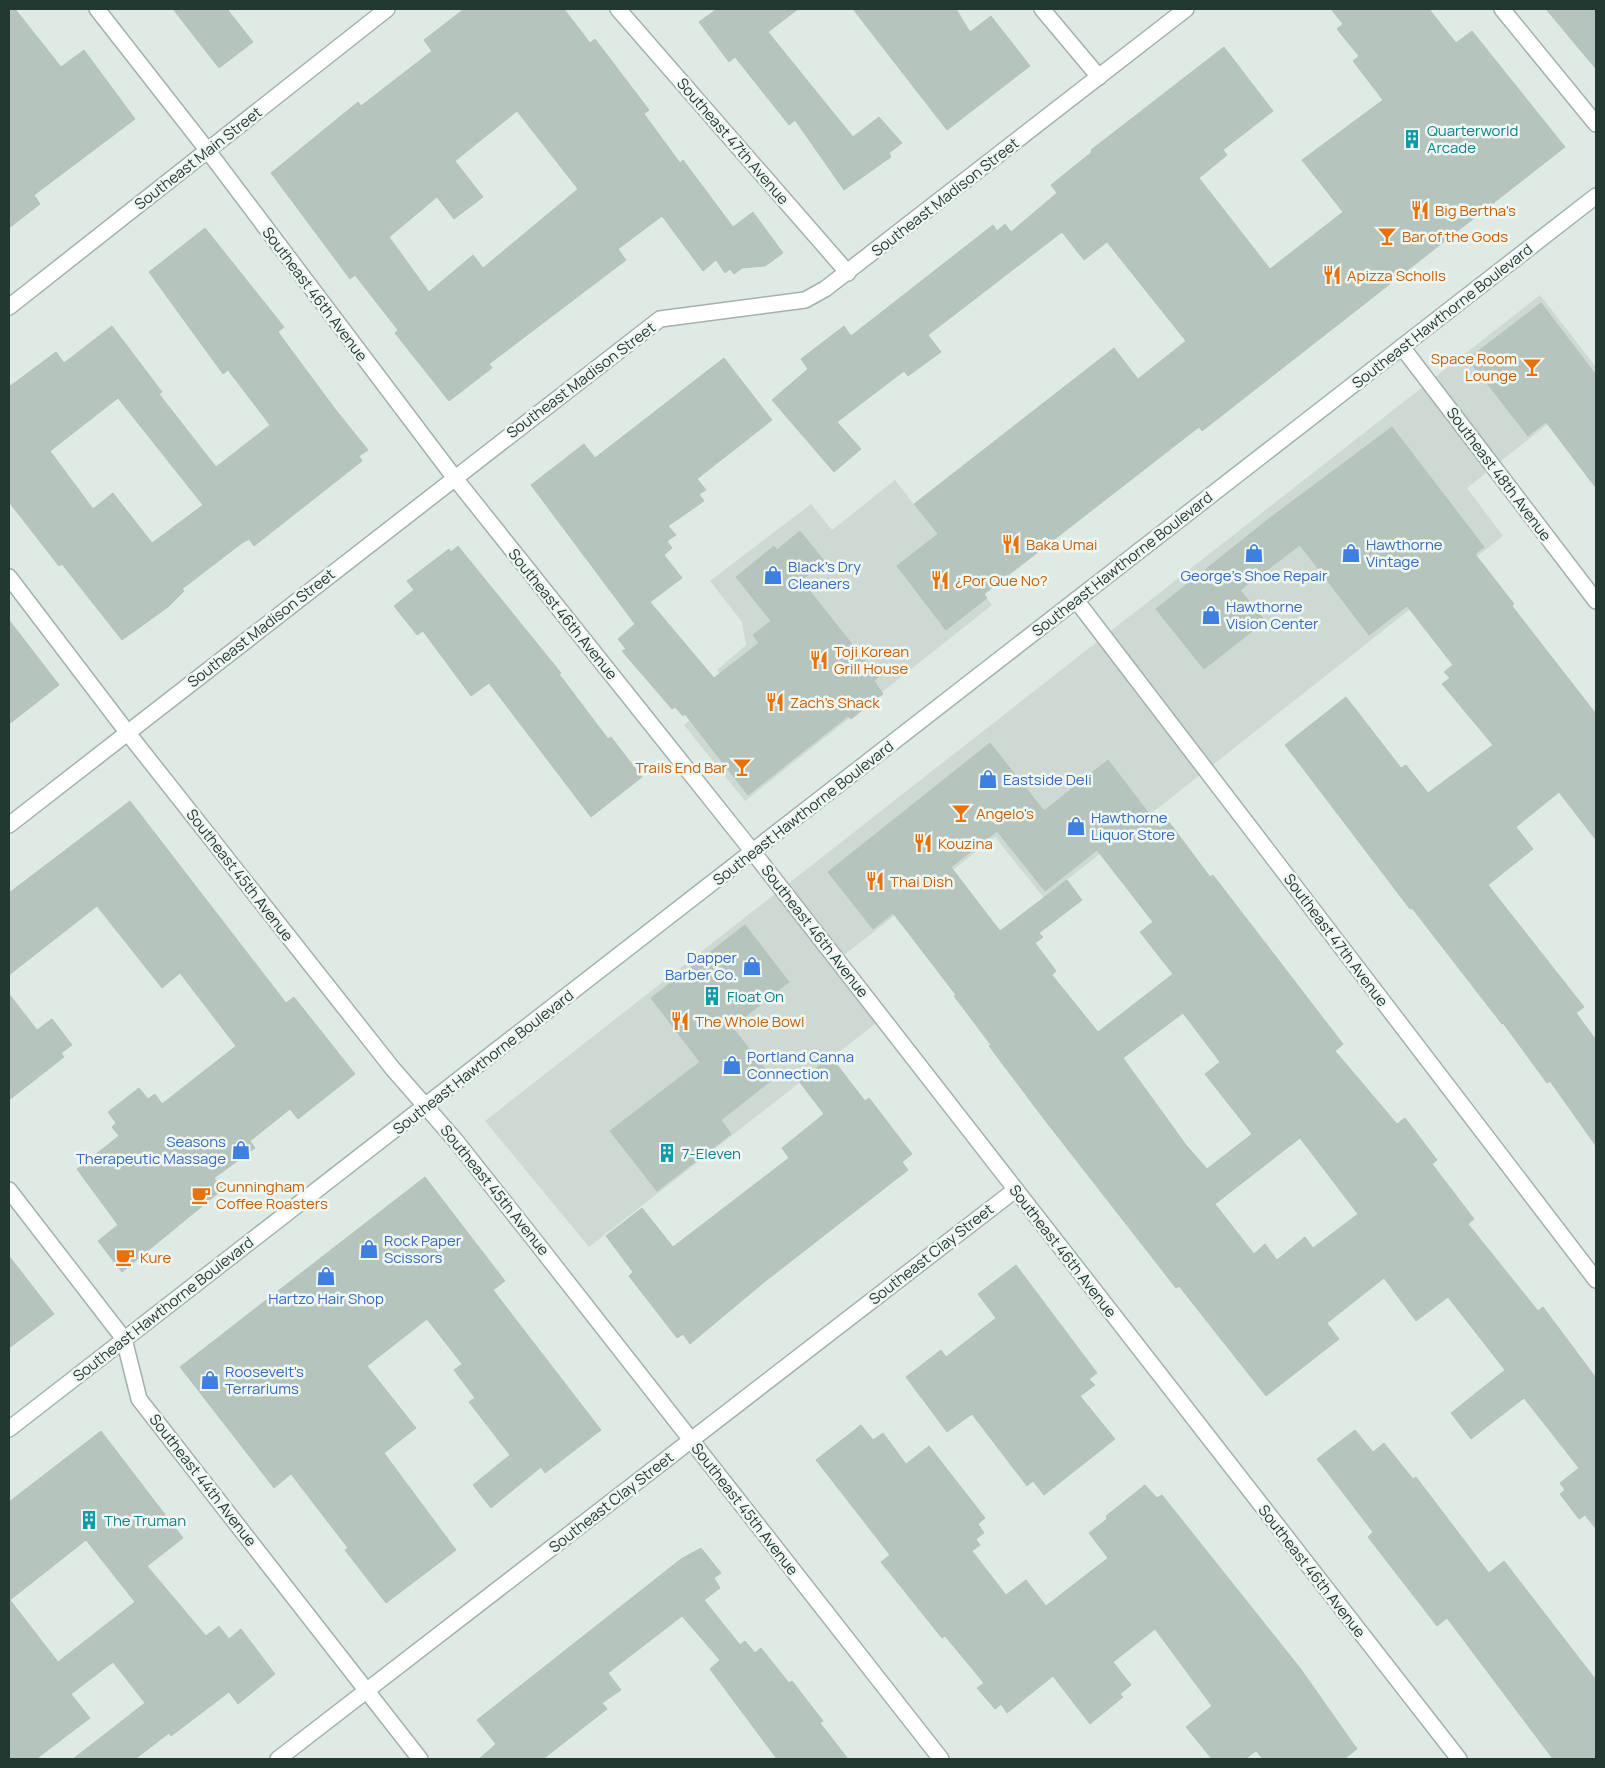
<svg xmlns="http://www.w3.org/2000/svg" width="1605" height="1768" viewBox="0 0 1605 1768" font-family="Manrope,sans-serif">
	<style>
		.built { fill: #cfd9d4 }
		.building { fill: #b6c4be; stroke: #b3c3bc; fill-rule: evenodd }
		.lines { fill: none; stroke-linecap: round; stroke-linejoin: round }
		.street-casing { stroke: #a3b1ac; stroke-width: 18 }
		.secondary-casing { stroke: #a0b5ac; stroke-width: 18 }
		.street { stroke: #fff; stroke-width: 15 }
		.secondary { stroke: #fff; stroke-width: 15 }
		.labels { text-anchor: middle; dominant-baseline: central; stroke-width: 5; stroke-linejoin: round; paint-order: stroke }
		.culture-label { font-size: 15px; fill: #0d838f; stroke: #f0f7f3; text-anchor: start }
		.street-label { font-size: 15px; fill: #223932; stroke: #f0f7f3 }
		.food-label { font-size: 15px; fill: #c56008; stroke: #f0f7f3; text-anchor: start }
		.shop-label { font-size: 15px; fill: #366cbe; stroke: #f0f7f3; text-anchor: start }
	</style>
	<rect width="100%" height="100%" fill="#e0eae5"/>
	<g class="built">
		<polygon points="1540,295 1596,367 1596,386 1467,488 1503,536 1044,898 995,837 839,959 884,1017 589,1247 485,1121"/>
		<polygon points="895,480 992,605 745,801 684,725 729,688 717,670 746,645 742,622 710,581 811,504 832,530"/>
	</g>
	<g class="building">
		<polygon points="9,9 15,9 61,67 84,50 135,119 34,195 40,204 9,228"/>
		<polygon points="173,9 227,9 253,42 219,68"/>
		<path d="M464 9H564L590 43 595 39 649 110 644 114 680 163 683 160 733 227 753 212 783 253 765 266 742 268 734 274 730 269 725 273 716 260 703 271 662 216 618 249 626 260 489 364 492 368 449 401 395 333 398 330 355 275 350 279 271 173 358 102 361 106 432 51 424 40ZM517 111 578 189 483 268 473 255 429 292 389 237 437 197 454 219 483 197 455 161Z"/>
		<polygon points="717,9 798,9 768,32 853,137 879,117 902,143 889,153 891,157 844,190 795,120 789,125 735,57 729,62 699,22"/>
		<polygon points="853,9 956,9 970,32 991,16 1030,66 947,130"/>
		<polygon points="1331,9 1429,9 1456,43 1472,31 1565,147 1202,431 1199,427 984,594 987,598 946,630 897,566 938,534 914,504 1114,348 1138,379 1186,341 1107,242 1084,260 1062,232 928,335 941,352 908,376 904,371 837,422 861,449 834,472 772,400 808,369 801,359 844,326 851,336 993,225 997,231 1005,224 1011,232 1057,193 1051,185 1092,152 1091,150 1224,47 1273,111 1223,150 1227,155 1199,178 1270,269 1343,212 1302,160 1383,100 1353,61 1359,56 1337,29 1343,24"/>
		<polygon points="1546,9 1596,9 1596,69"/>
		<path d="M205 228 284 327 278 332 335 409 368 450 359 456 362 461 254 546 249 539 242 543 182 589 184 591 168 607 122 640 62 564 59 566 9 502V387L56 352 64 363 112 326 162 392 159 394 216 467 270 425 228 370 223 374 149 272ZM118 398 203 505 152 543 113 493 93 509 50 451Z"/>
		<polygon points="1541,303 1596,375 1596,488 1546,422 1528,436 1468,359"/>
		<polygon points="724,358 772,420 697,479 706,490 699,494 704,501 668,526 676,535 667,541 672,548 664,555 682,578 650,602 714,678 759,643 753,635 771,621 736,577 774,546 777,550 800,531 825,562 801,580 878,677 874,681 883,694 851,719 848,716 748,795 685,714 683,716 675,707 672,709 622,651 626,649 618,639 635,624 531,485 584,444 595,458"/>
		<polygon points="1392,427 1484,547 1475,554 1514,604 1512,606 1596,714 1596,840 1559,792 1516,827 1533,849 1488,885 1584,1007 1576,1013 1596,1040 1596,1146 1550,1081 1547,1083 1503,1023 1502,1024 1412,908 1410,909 1285,745 1346,697 1401,768 1406,765 1428,793 1493,745 1442,684 1450,678 1444,672 1453,665 1407,606 1369,635 1300,545 1240,590 1265,621 1204,669 1156,609 1270,518"/>
		<polygon points="458,546 561,673 559,674 608,739 611,737 642,777 591,817 489,683 471,696 423,631 417,635 394,606 414,590 407,581 449,549 451,552"/>
		<polygon points="9,620 59,685 9,724"/>
		<path d="M990 743 1044 811 1108 760 1160 828 1169 822 1210 877 1213 875 1343 1044 1335 1051 1397 1124 1405 1118 1437 1160 1432 1164 1474 1219 1468 1224 1538 1311 1543 1307 1596 1378V1529L1585 1515 1579 1519 1560 1494 1565 1490 1560 1483 1579 1468 1524 1398 1471 1439 1451 1413 1505 1370 1448 1297 1416 1321 1384 1278 1327 1323 1339 1339 1266 1396 1179 1286 1176 1288 1044 1119 989 1046 991 1045 954 996 956 995 893 913 873 929 828 872ZM997 831 1045 891 1097 850 1153 922 1140 932 1173 974 1098 1032 1052 975 1056 971 1035 943 1043 937 1039 933 1082 900 1067 880 1000 931 951 867ZM1183 1013 1220 1062 1205 1074 1252 1134 1207 1169 1186 1145 1123 1058ZM1300 1138 1358 1214 1313 1248 1305 1237 1277 1260 1265 1244 1254 1254 1215 1204Z"/>
		<polygon points="130,801 286,1003 294,997 355,1074 298,1119 290,1109 250,1141 255,1148 214,1178 223,1189 122,1272 98,1241 118,1225 77,1169 119,1136 112,1127 116,1123 108,1112 139,1088 148,1099 155,1094 162,1104 236,1046 180,973 162,988 97,906 9,975 9,893"/>
		<polygon points="745,925 789,982 732,1027 773,1079 721,1120 731,1134 657,1191 610,1131 700,1062 651,998"/>
		<polygon points="9,994 37,1030 52,1019 72,1045 61,1053 64,1057 9,1100"/>
		<polygon points="831,1057 865,1101 869,1098 912,1154 902,1162 908,1170 763,1283 690,1344 683,1334 677,1338 629,1276 633,1272 606,1236 642,1208 673,1247 789,1158 782,1148 824,1114 799,1081"/>
		<polygon points="425,1177 505,1281 493,1290 601,1430 545,1473 541,1467 491,1508 473,1485 510,1455 469,1402 475,1398 454,1370 462,1364 427,1319 367,1366 416,1428 384,1453 456,1550 386,1603 345,1550 348,1548 291,1474 274,1488 180,1367"/>
		<polygon points="9,1256 54,1314 9,1348"/>
		<polygon points="1016,1265 1097,1373 1089,1379 1095,1385 1080,1396 1115,1439 1044,1495 1033,1481 1027,1486 972,1414 947,1432 906,1377 941,1350 946,1357 996,1318 978,1294"/>
		<polygon points="861,1425 873,1440 883,1433 906,1464 929,1446 985,1518 978,1524 984,1533 976,1539 980,1545 972,1551 1006,1595 1026,1580 1046,1606 1108,1558 1089,1533 1107,1519 1106,1516 1145,1485 1157,1498 1162,1495 1300,1668 1357,1749 1344,1759 1263,1759 1256,1751 1245,1759 1212,1759 1186,1727 1212,1706 1155,1629 1113,1662 1131,1685 1120,1694 1123,1697 1090,1724 1053,1676 1007,1713 1001,1704 995,1709 977,1688 984,1683 945,1636 942,1638 881,1562 890,1555 816,1460"/>
		<polygon points="1355,1430 1373,1452 1384,1443 1413,1479 1416,1477 1489,1573 1504,1561 1596,1680 1596,1759 1553,1759 1447,1618 1437,1626 1368,1537 1373,1532 1317,1459"/>
		<path d="M101 1431 183 1538 147 1566 206 1636 219 1626 229 1639 241 1629 275 1674 238 1704 229 1692 171 1736 169 1733 135 1759H73L145 1703 113 1662 71 1694 90 1718 36 1759H9V1502ZM86 1540 135 1602 58 1662 10 1600Z"/>
		<polygon points="701,1548 721,1573 714,1578 720,1588 704,1600 740,1645 745,1641 755,1653 761,1648 789,1683 792,1681 823,1721 820,1723 848,1759 777,1759 710,1669 720,1660 682,1616 608,1673 621,1690 602,1703 607,1709 543,1759 479,1759 496,1744 477,1720 681,1559"/>
	</g>
	<g class="lines">
		<g class="street-casing">
			<g id="street">
				<polyline points="97,9 208,151 454,477 753,852 1459,1759"/>
				<polyline points="618,9 848,273"/>
				<polyline points="1042,9 1099,77"/>
				<polyline points="1502,9 1596,124"/>
				<polyline points="9,307 387,9"/>
				<polyline points="1402,347 1596,601"/>
				<polyline points="9,577 127,732 393,1069 456,1141 532,1237 941,1759"/>
				<polyline points="1076,600 1596,1280"/>
				<polyline points="9,825 660,319 805,300 825,289 1186,9"/>
				<polyline points="9,1190 124,1339 139,1399 420,1759"/>
				<polyline points="278,1759 1015,1190"/>
			</g>
		</g>
		<g class="secondary-casing">
			<polyline id="secondary" points="9,1429 1596,196"/>
		</g>
		<use href="#street" class="street"/>
		<use href="#secondary" class="secondary"/>
	</g>
	<defs>
		<g id="building-bare" transform="scale(1.5)"><path d="M-4-6H4V6H1V3H-1V6H-4ZM-2.5-4.3h1.7v1.8h-1.7ZM.8-4.3h1.7v1.8H.8ZM-2.5-1h1.7V.8h-1.7ZM.8-1h1.7V.8H.8Z" fill="#0f9aa8" stroke="#f0f7f3" stroke-width="2.5" paint-order="stroke"/></g>
		<g id="restaurant-bare" transform="scale(1.5)"><path d="M-5-6h1v4h1v-4h1v4h1v-4h1v5L-1.5 .5V6h-2V.5L-5-1ZM5-6V6H3V1.5H1.5Q1.5-4 5-6Z" fill="#e8710a" stroke="#f0f7f3" stroke-width="2.5" paint-order="stroke"/></g>
		<g id="bar-bare" transform="scale(1.5)"><path d="M-6-5H6L.8 .8V4.5H3.5V6h-7V4.5H-.8V.8Z" fill="#e8710a" stroke="#f0f7f3" stroke-width="2.5" paint-order="stroke"/></g>
		<g id="shop-bare" transform="scale(1.5)"><path d="M-5-2.5h2.3a2.7 3.5 0 0 1 5.4 0H5L5.5 6h-11ZM-1.5-2.5h3a1.5 2.3 0 0 0-3 0Z" fill="#3f7fe0" stroke="#f0f7f3" stroke-width="2.5" paint-order="stroke"/></g>
		<g id="cafe-bare" transform="scale(1.5)"><path d="M-5.5-4.5H6V0H3Q3 3.5 0 3.5H-2.5Q-5.5 3.5-5.5 0ZM3-3.2v2h1.7v-2ZM-6 4.5H4V6H-6Z" fill="#e8710a" stroke="#f0f7f3" stroke-width="2.5" paint-order="stroke"/></g>
	</defs>
	<g fill-rule="evenodd">
		<use href="#building-bare" x="1412" y="139"/>
		<use href="#restaurant-bare" x="1420" y="210"/>
		<use href="#bar-bare" x="1387" y="236"/>
		<use href="#restaurant-bare" x="1332" y="275"/>
		<use href="#bar-bare" x="1532" y="367"/>
		<use href="#restaurant-bare" x="1011" y="544"/>
		<use href="#shop-bare" x="1254" y="553"/>
		<use href="#shop-bare" x="1351" y="553"/>
		<use href="#shop-bare" x="773" y="575"/>
		<use href="#restaurant-bare" x="940" y="580"/>
		<use href="#shop-bare" x="1211" y="615"/>
		<use href="#restaurant-bare" x="819" y="660"/>
		<use href="#restaurant-bare" x="775" y="702"/>
		<use href="#bar-bare" x="742" y="767"/>
		<use href="#shop-bare" x="988" y="779"/>
		<use href="#bar-bare" x="961" y="813"/>
		<use href="#shop-bare" x="1076" y="826"/>
		<use href="#restaurant-bare" x="923" y="843"/>
		<use href="#restaurant-bare" x="875" y="881"/>
		<use href="#shop-bare" x="752" y="966"/>
		<use href="#building-bare" x="712" y="996"/>
		<use href="#restaurant-bare" x="680" y="1021"/>
		<use href="#shop-bare" x="732" y="1065"/>
		<use href="#shop-bare" x="241" y="1150"/>
		<use href="#building-bare" x="667" y="1153"/>
		<use href="#cafe-bare" x="201" y="1195"/>
		<use href="#shop-bare" x="369" y="1249"/>
		<use href="#cafe-bare" x="125" y="1257"/>
		<use href="#shop-bare" x="326" y="1276"/>
		<use href="#shop-bare" x="210" y="1380"/>
		<use href="#building-bare" x="89" y="1520"/>
	</g>
	<g class="labels">
		<g class="culture-label">
			<text x="1427" y="130">Quarterworld<tspan x="1427" dy="17">Arcade</tspan></text>
			<text x="727" y="996">Float On</text>
			<text x="682" y="1153">7-Eleven</text>
			<text x="104" y="1520">The Truman</text>
		</g>
		<g class="street-label">
			<text transform="translate(733 141) rotate(49)">Southeast 47th Avenue</text>
			<text transform="translate(198 158) rotate(-38)">Southeast Main Street</text>
			<text transform="translate(945 197) rotate(-38)">Southeast Madison Street</text>
			<text transform="translate(315 294) rotate(53)">Southeast 46th Avenue</text>
			<text transform="translate(1442 316) rotate(-38)">Southeast Hawthorne Boulevard</text>
			<text transform="translate(581 380) rotate(-37)">Southeast Madison Street</text>
			<text transform="translate(1499 474) rotate(53)">Southeast 48th Avenue</text>
			<text transform="translate(1122 564) rotate(-38)">Southeast Hawthorne Boulevard</text>
			<text transform="translate(563 614) rotate(51)">Southeast 46th Avenue</text>
			<text transform="translate(261 628) rotate(-38)">Southeast Madison Street</text>
			<text transform="translate(803 813) rotate(-38)">Southeast Hawthorne Boulevard</text>
			<text transform="translate(240 875) rotate(52)">Southeast 45th Avenue</text>
			<text transform="translate(815 931) rotate(52)">Southeast 46th Avenue</text>
			<text transform="translate(1336 940) rotate(53)">Southeast 47th Avenue</text>
			<text transform="translate(483 1062) rotate(-38)">Southeast Hawthorne Boulevard</text>
			<text transform="translate(495 1190) rotate(51)">Southeast 45th Avenue</text>
			<text transform="translate(1063 1251) rotate(52)">Southeast 46th Avenue</text>
			<text transform="translate(931 1254) rotate(-38)">Southeast Clay Street</text>
			<text transform="translate(163 1309) rotate(-38)">Southeast Hawthorne Boulevard</text>
			<text transform="translate(203 1480) rotate(52)">Southeast 44th Avenue</text>
			<text transform="translate(611 1502) rotate(-38)">Southeast Clay Street</text>
			<text transform="translate(745 1509) rotate(52)">Southeast 45th Avenue</text>
			<text transform="translate(1312 1571) rotate(52)">Southeast 46th Avenue</text>
		</g>
		<g class="food-label">
			<text x="1435" y="210">Big Bertha's</text>
			<text x="1402" y="236">Bar of the Gods</text>
			<text x="1347" y="275">Apizza Scholls</text>
			<text x="1517" y="358" text-anchor="end">Space Room<tspan x="1517" dy="17">Lounge</tspan></text>
			<text x="1026" y="544">Baka Umai</text>
			<text x="955" y="580">¿Por Que No?</text>
			<text x="834" y="651">Toji Korean<tspan x="834" dy="17">Grill House</tspan></text>
			<text x="790" y="702">Zach's Shack</text>
			<text x="727" y="767" text-anchor="end">Trails End Bar</text>
			<text x="976" y="813">Angelo's</text>
			<text x="938" y="843">Kouzina</text>
			<text x="890" y="881">Thai Dish</text>
			<text x="695" y="1021">The Whole Bowl</text>
			<text x="216" y="1186">Cunningham<tspan x="216" dy="17">Coffee Roasters</tspan></text>
			<text x="140" y="1257">Kure</text>
		</g>
		<g class="shop-label">
			<text x="1366" y="544">Hawthorne<tspan x="1366" dy="17">Vintage</tspan></text>
			<text x="788" y="566">Black's Dry<tspan x="788" dy="17">Cleaners</tspan></text>
			<text x="1254" y="575" text-anchor="middle">George’s Shoe Repair</text>
			<text x="1226" y="606">Hawthorne<tspan x="1226" dy="17">Vision Center</tspan></text>
			<text x="1003" y="779">Eastside Deli</text>
			<text x="1091" y="817">Hawthorne<tspan x="1091" dy="17">Liquor Store</tspan></text>
			<text x="737" y="957" text-anchor="end">Dapper<tspan x="737" dy="17">Barber Co.</tspan></text>
			<text x="747" y="1056">Portland Canna<tspan x="747" dy="17">Connection</tspan></text>
			<text x="226" y="1141" text-anchor="end">Seasons<tspan x="226" dy="17">Therapeutic Massage</tspan></text>
			<text x="384" y="1240">Rock Paper<tspan x="384" dy="17">Scissors</tspan></text>
			<text x="326" y="1298" text-anchor="middle">Hartzo Hair Shop</text>
			<text x="225" y="1371">Roosevelt's<tspan x="225" dy="17">Terrariums</tspan></text>
		</g>
	</g>
	<rect width="1605" height="1768" fill="none" stroke="#223932" stroke-width="20"/>
</svg>
